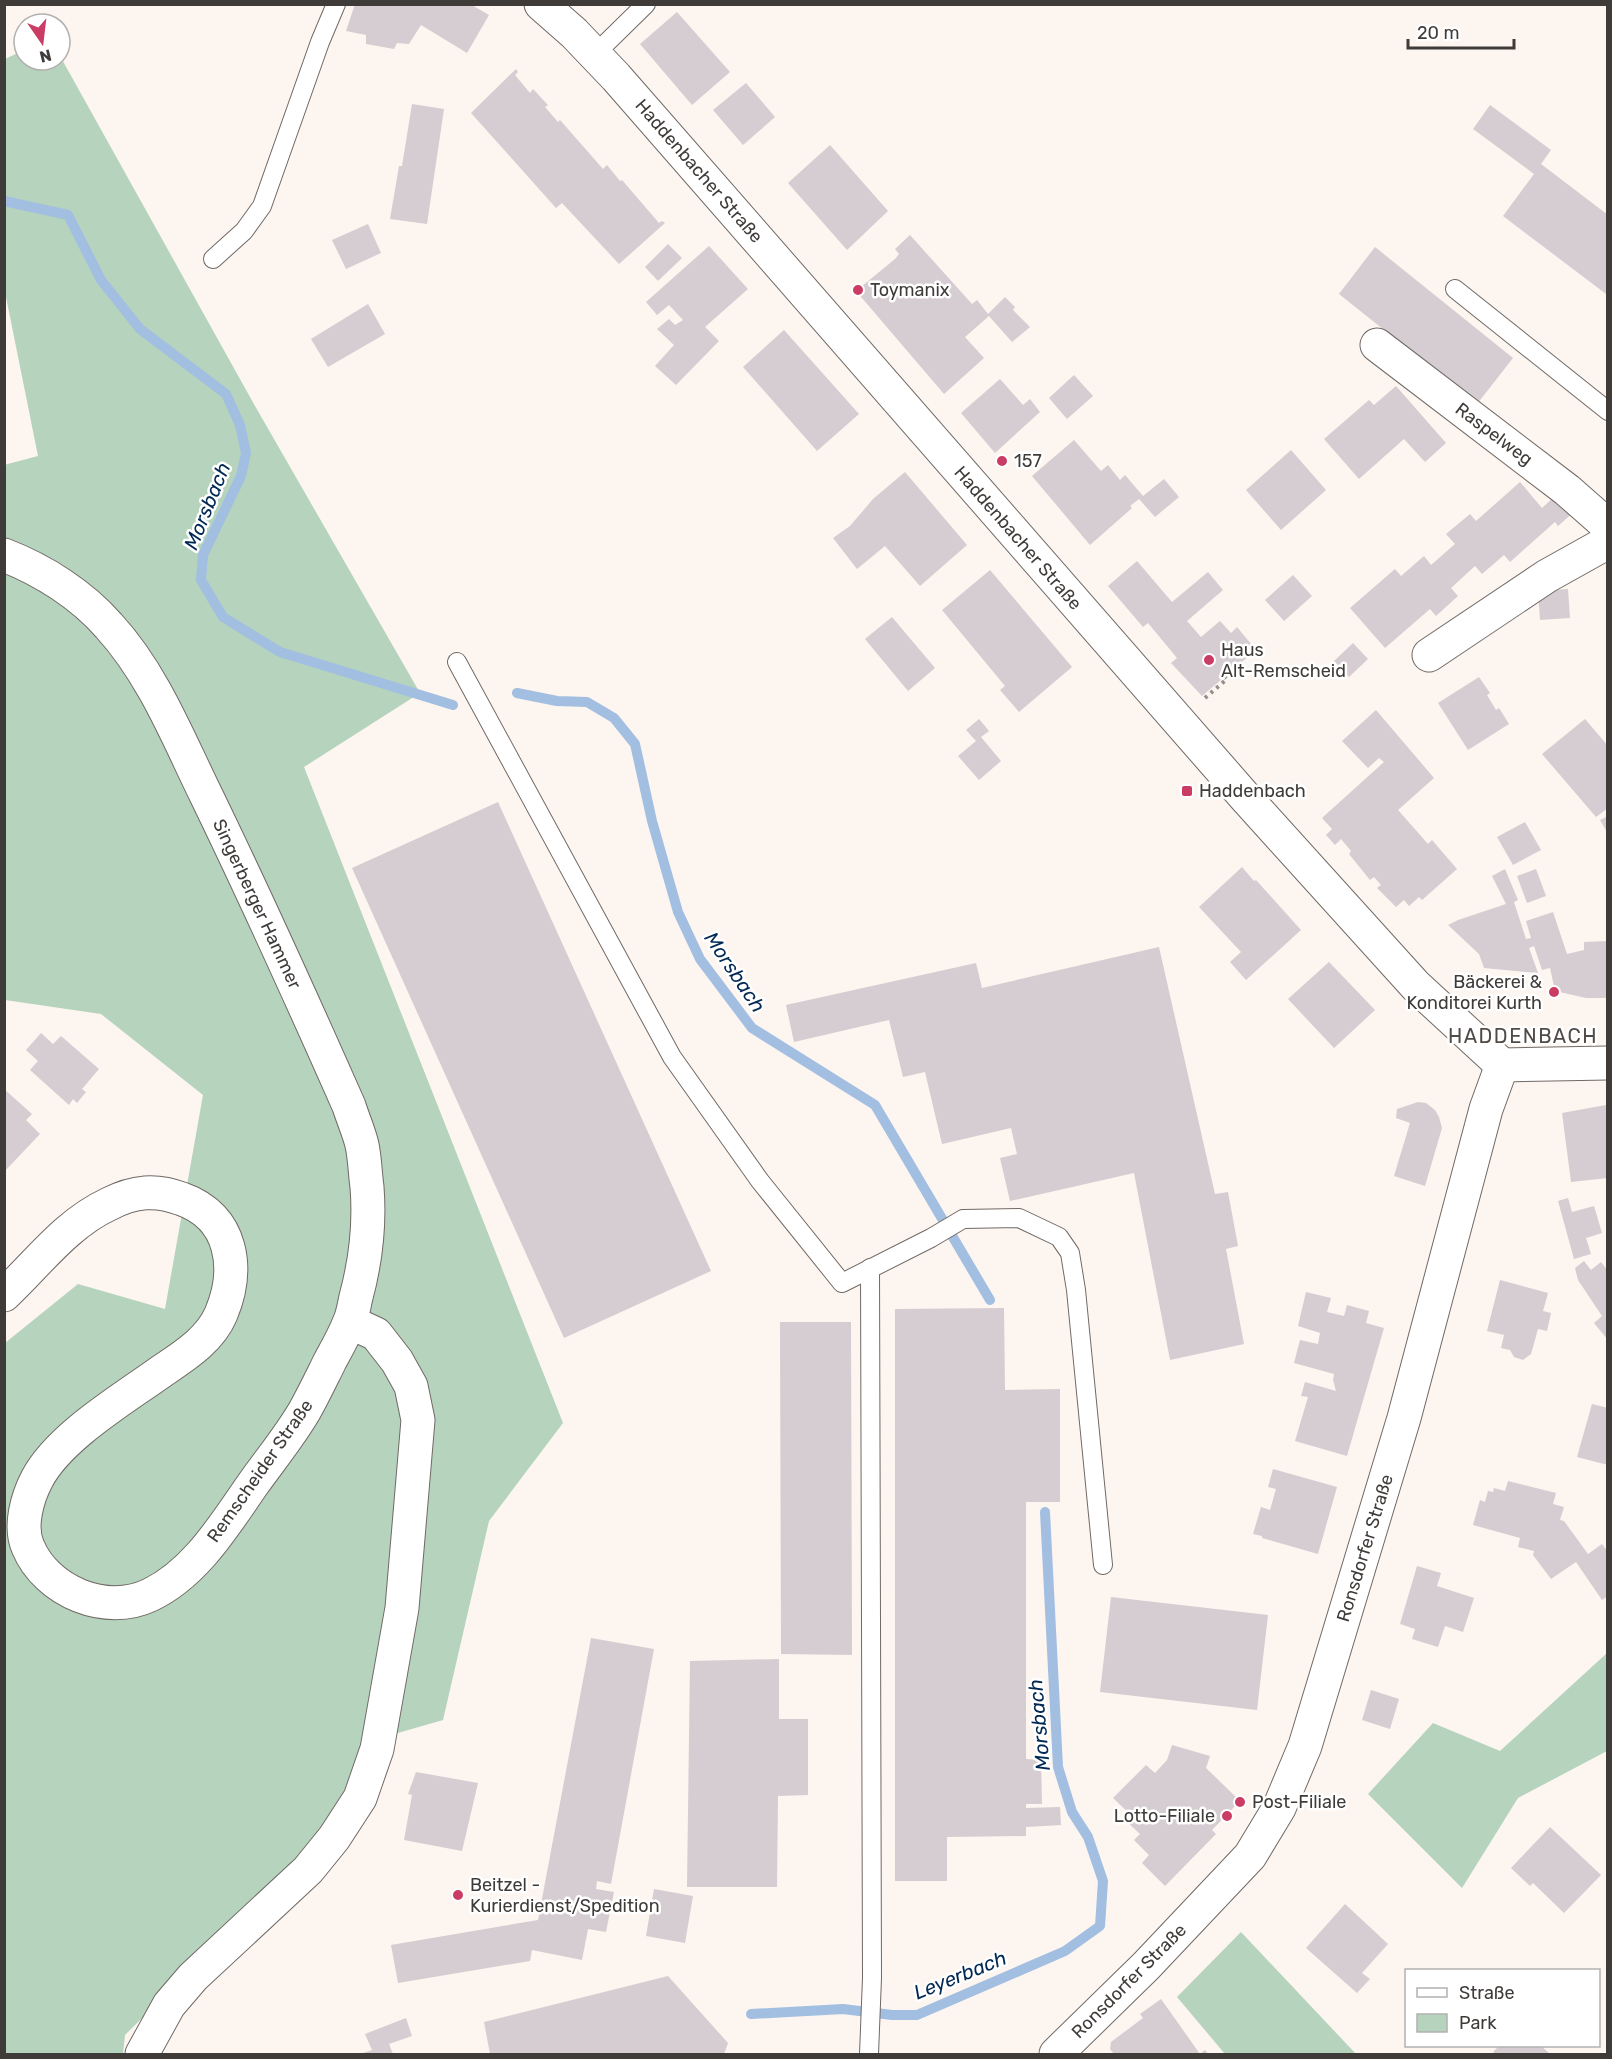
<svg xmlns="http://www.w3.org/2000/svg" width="1612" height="2059" viewBox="0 0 1612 2059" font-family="Rubik,sans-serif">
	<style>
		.green { fill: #b5d3bd }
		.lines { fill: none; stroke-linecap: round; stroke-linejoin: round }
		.stream { stroke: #a2bee1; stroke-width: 10 }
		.building { fill: #d5cdd1 }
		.service-casing { stroke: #706965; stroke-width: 20 }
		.minor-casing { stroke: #706965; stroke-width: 35 }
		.secondary-casing { stroke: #706965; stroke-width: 35 }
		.path { stroke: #958f8b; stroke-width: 4; stroke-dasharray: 3 4.5; stroke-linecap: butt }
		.service { stroke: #fff; stroke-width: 18 }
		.minor { stroke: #fff; stroke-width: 33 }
		.secondary { stroke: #fff; stroke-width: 33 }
		.poi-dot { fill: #cb3c65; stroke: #fff; stroke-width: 2 }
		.labels { text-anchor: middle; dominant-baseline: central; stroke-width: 5; stroke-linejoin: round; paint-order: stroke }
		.street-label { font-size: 18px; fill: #3f3b39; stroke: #fff }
		.poi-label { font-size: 18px; fill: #3f3b39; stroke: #fff; text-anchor: start }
		.water-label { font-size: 20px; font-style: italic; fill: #012954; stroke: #fff }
		.neighbourhood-label { font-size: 20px; letter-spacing: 1.5px; fill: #514b47; stroke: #fff }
	</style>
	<rect width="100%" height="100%" fill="#fdf5f0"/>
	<g class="green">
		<polygon points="24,50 24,60 60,60 60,56 255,406 420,693 304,767 563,1423 489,1521 443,1720 370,1741 320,1841 125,2035 123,2054 5,2054 5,1343 78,1284 165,1309 203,1095 101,1014 5,1000 4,465 38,456 4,287 5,59"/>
		<polygon points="1607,1653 1607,1751 1518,1798 1462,1888 1368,1794 1433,1723 1500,1751"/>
		<polygon points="1241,1932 1356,2054 1225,2054 1177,1997"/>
	</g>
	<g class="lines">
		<g class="stream">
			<polyline points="4,201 68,215 101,280 140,329 226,394 240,425 246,453 241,476 203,555 201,580 223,617 280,652 453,705"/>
			<polyline points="517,693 557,701 587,702 614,718 635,744 652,821 678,912 700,959 752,1028 875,1105 990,1300"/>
			<polyline points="751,2014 843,2009 892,2015 917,2015 1065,1951 1100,1926 1103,1881 1088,1837 1072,1812 1058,1767 1045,1512"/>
		</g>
	</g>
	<g class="building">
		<polygon points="355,4 470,4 489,15 467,53 421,25 409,44 397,43 394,49 366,44 366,35 346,31"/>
		<polygon points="677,12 730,72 692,105 640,44"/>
		<polygon points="516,69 518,72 515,75 530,93 533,89 548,105 545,107 558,122 560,120 603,169 607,165 620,181 622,180 659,223 662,221 665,223 619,264 562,203 556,208 471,113"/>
		<polygon points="746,83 775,117 743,145 713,110"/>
		<polygon points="412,104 444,109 427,224 390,219 399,166 402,166"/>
		<polygon points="1490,105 1551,150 1541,164 1608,215 1606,294 1503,216 1534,174 1473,129"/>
		<polygon points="830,145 888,211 847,250 788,183"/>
		<polygon points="368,224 381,253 346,269 332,240"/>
		<polygon points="910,235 972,304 977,300 988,314 1005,297 1015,307 1013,310 1030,327 1012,342 989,316 965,337 984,358 944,394 856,291 895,259 899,254 895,249"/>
		<polygon points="668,244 682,258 658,281 645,267"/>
		<polygon points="709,246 748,289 705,327 719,341 676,385 655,366 674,345 657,329 669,319 675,325 683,320 669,305 657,315 646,302"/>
		<polygon points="1375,247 1513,358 1477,404 1339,294"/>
		<polygon points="368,304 385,334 328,367 311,339"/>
		<polygon points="784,330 859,414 817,451 743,367"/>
		<polygon points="1074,375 1093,396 1067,419 1049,398"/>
		<polygon points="1000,379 1023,405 1030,399 1040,412 995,453 961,413"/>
		<polygon points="1396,386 1446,443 1425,462 1404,439 1359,479 1324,439 1369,400 1374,405"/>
		<polygon points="1074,440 1101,471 1108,465 1120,480 1125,475 1143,496 1164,479 1179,497 1155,517 1139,499 1130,506 1132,508 1090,545 1032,476"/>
		<polygon points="1291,450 1326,490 1281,530 1246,490"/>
		<polygon points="905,472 967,545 920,586 885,546 857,569 833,538 850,526 873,499"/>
		<polygon points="1520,482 1542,508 1555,496 1575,511 1558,526 1555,522 1510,562 1504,555 1482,574 1475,566 1451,588 1458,596 1436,616 1430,609 1385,648 1350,608 1395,569 1401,576 1424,556 1431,565 1455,544 1446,534 1470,514 1476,521"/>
		<polygon points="1137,561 1172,602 1208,572 1223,590 1187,621 1201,637 1220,621 1231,633 1237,627 1256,650 1202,696 1171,663 1177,658 1148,623 1143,627 1108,586"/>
		<polygon points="990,570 1072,667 1019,712 1000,690 1005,686 942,610"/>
		<polygon points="1293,575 1312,596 1284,621 1265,600"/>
		<polygon points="1568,589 1570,618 1540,620 1538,591"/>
		<polygon points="892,617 935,668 908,691 865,639"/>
		<polygon points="1353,643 1368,659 1349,677 1334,661"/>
		<polygon points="1479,677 1490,693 1487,695 1496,710 1499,708 1509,724 1468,750 1438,703"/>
		<polygon points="1376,710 1434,778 1398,810 1428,844 1432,840 1457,869 1422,900 1419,897 1409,906 1404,900 1396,907 1377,888 1381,885 1374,877 1370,880 1349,854 1351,851 1341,839 1335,845 1326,835 1332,829 1322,818 1384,762 1379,758 1368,768 1342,741"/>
		<polygon points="979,719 989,731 981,737 1001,761 979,780 958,756 976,741 966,730"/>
		<polygon points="1585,719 1608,746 1608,808 1596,817 1542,754"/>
		<polygon points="498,802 711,1271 564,1338 352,868"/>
		<polygon points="1608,816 1608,834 1600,820"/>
		<polygon points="1525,822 1541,850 1513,865 1497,837"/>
		<polygon points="1242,867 1254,881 1256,880 1301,930 1246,980 1230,962 1241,952 1199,907"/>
		<polygon points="1505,869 1518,900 1514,902 1526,939 1531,938 1526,921 1553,912 1567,954 1584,950 1584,942 1608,941 1608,998 1586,998 1555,991 1550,968 1542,970 1534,946 1529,948 1538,973 1484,968 1479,954 1448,925 1458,920 1506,904 1492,876"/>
		<polygon points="1536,869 1546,896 1527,903 1517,876"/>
		<polygon points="1159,947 1215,1194 1228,1192 1238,1246 1226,1249 1244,1344 1170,1360 1134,1173 1010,1201 1000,1158 1017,1154 1011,1128 942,1144 925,1072 903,1077 889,1020 794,1042 786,1005 976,963 982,988"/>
		<polygon points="1329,962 1375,1010 1334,1048 1288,999"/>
		<polygon points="41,1033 53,1044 61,1036 99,1069 82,1089 86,1092 77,1103 73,1099 69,1105 30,1070 38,1061 26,1050"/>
		<polygon points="4,1089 32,1114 26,1120 40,1134 4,1172"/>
		<polygon points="1418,1102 1426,1103 1435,1110 1439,1117 1442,1128 1425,1186 1394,1176 1410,1123 1396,1118 1397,1109"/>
		<polygon points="1606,1105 1608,1178 1571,1182 1562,1113"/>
		<polygon points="1568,1198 1572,1212 1594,1206 1602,1233 1586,1238 1591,1254 1574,1259 1558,1201"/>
		<polygon points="1584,1261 1591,1270 1601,1262 1608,1271 1608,1340 1594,1323 1602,1316 1578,1280 1575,1268"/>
		<polygon points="1500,1280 1548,1293 1543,1311 1551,1313 1547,1331 1538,1329 1531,1354 1523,1360 1514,1357 1510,1350 1501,1348 1504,1335 1487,1331"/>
		<polygon points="1306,1292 1331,1298 1327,1312 1344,1316 1347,1305 1369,1311 1366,1323 1384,1328 1347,1456 1295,1441 1308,1397 1301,1396 1305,1382 1336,1391 1333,1380 1334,1374 1294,1363 1300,1340 1318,1344 1320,1333 1298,1326"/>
		<polygon points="1004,1308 1005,1390 1060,1389 1060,1502 1026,1502 1026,1759 1041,1760 1042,1804 1026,1804 1026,1808 1060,1807 1061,1825 1026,1827 1026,1836 947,1837 947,1881 895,1881 895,1309"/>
		<polygon points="780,1322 851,1322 852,1655 781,1654"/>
		<polygon points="1592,1404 1608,1408 1608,1465 1577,1457"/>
		<polygon points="1273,1469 1337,1487 1318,1554 1262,1538 1262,1536 1253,1534 1261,1507 1270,1510 1276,1489 1268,1487"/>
		<polygon points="1508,1481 1556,1493 1553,1504 1564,1507 1560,1520 1564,1521 1588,1554 1602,1544 1608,1552 1608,1596 1602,1600 1576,1562 1551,1579 1533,1555 1534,1551 1518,1547 1520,1538 1473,1525 1480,1500 1485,1502 1488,1491 1493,1492 1494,1488 1505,1491"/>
		<polygon points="1417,1566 1441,1573 1437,1586 1474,1598 1463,1632 1445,1626 1438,1647 1412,1639 1415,1629 1400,1624"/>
		<polygon points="1111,1597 1268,1615 1257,1710 1100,1692"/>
		<polygon points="591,1638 654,1649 611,1884 597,1881 596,1889 614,1892 606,1932 588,1929 582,1960 532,1950 530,1961 398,1983 391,1945 538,1920"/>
		<polygon points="779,1659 779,1719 808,1719 808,1795 778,1796 777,1887 687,1887 690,1661"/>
		<polygon points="1371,1690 1399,1699 1390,1729 1362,1720"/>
		<polygon points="1172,1745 1210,1756 1206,1768 1240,1801 1212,1830 1216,1834 1165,1886 1142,1863 1149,1855 1134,1840 1140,1834 1125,1820 1130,1814 1113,1798 1146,1765 1155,1773 1167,1760"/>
		<polygon points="416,1772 478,1783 462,1851 404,1840 412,1795 408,1794"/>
		<polygon points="1550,1827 1601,1875 1564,1913 1533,1883 1530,1886 1511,1868"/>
		<polygon points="654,1889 693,1896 685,1943 646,1936"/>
		<polygon points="1345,1904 1388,1944 1362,1973 1370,1979 1357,1993 1306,1948"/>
		<polygon points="668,1976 728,2043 724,2054 490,2054 484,2022"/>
		<polygon points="1161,1999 1200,2054 1205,2050 1208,2054 1114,2054 1110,2049 1111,2042 1143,2018 1140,2014"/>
		<polygon points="406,2018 412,2036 389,2044 393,2054 360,2054 372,2050 365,2034"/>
		<polygon points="1499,2046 1541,2046 1550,2054 1496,2054 1493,2052"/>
	</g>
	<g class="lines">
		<g class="service-casing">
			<g id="service">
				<polyline points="595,54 646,4"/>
				<polyline points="213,259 244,231 262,206 320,42 336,4"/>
				<polyline points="1455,289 1608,411"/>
				<polyline points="457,662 672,1057 760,1181 842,1283 931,1238 963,1219 1019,1218 1059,1237 1070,1253 1076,1290 1103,1565"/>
				<polyline points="869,2054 872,1978 870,1268"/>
			</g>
		</g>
		<g class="minor-casing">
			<g id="minor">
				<polyline points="1377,345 1567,490 1608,526"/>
				<polyline points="1429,655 1547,576 1608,542"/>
			</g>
		</g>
		<g class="secondary-casing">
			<g id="secondary">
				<polyline points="541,4 574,33 616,77 1245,797 1416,986 1502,1065"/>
				<path d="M4 555C43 570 82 595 109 626 153 674 178 738 206 795 256 898 303 1002 349 1106 353 1119 359 1132 362 1145 365 1159 365 1173 367 1187 370 1225 366 1260 356 1297 354 1305 353 1315 349 1323 344 1336 337 1348 330 1361 322 1377 314 1394 305 1410 290 1436 270 1460 253 1484 225 1524 196 1573 150 1595 106 1616 47 1592 28 1547 19 1527 27 1498 37 1479 59 1437 123 1399 162 1371 184 1356 210 1340 221 1314 240 1269 233 1217 182 1199 156 1189 134 1191 109 1204 66 1224 38 1263 4 1295"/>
				<polyline points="1502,1065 1608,1063"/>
				<polyline points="142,2054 169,2005 193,1977 308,1870 334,1838 360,1798 377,1749 402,1608 418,1420 411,1386 397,1361 376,1334 350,1322"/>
				<polyline points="1056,2054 1146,1966 1250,1856 1279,1808 1305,1746 1404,1418 1486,1109 1502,1065"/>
			</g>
		</g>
		<polyline class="path" points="1205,698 1227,679 1225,677"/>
		<use href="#service" class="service"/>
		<use href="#minor" class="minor"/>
		<use href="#secondary" class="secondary"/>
	</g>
	<g class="poi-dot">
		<circle cx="858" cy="290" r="6"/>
		<circle cx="1002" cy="461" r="6"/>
		<circle cx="1209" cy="660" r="6"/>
		<rect x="1181" y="785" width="12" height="12" rx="3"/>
		<circle cx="1554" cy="992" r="6"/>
		<circle cx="1240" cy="1802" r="6"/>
		<circle cx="1227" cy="1816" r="6"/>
		<circle cx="458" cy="1895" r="6"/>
	</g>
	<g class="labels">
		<g class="street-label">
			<text transform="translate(699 171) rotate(49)">Haddenbacher Straße</text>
			<text transform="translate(1494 434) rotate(37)">Raspelweg</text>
			<text transform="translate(1018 538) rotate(49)">Haddenbacher Straße</text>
			<text transform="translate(257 904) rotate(65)">Singerberger Hammer</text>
			<text transform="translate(260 1471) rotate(-55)">Remscheider Straße</text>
			<text transform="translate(1365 1548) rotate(-73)">Ronsdorfer Straße</text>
			<text transform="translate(1129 1981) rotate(-45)">Ronsdorfer Straße</text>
		</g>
		<g class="poi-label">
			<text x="870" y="290">Toymanix</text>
			<text x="1014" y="461">157</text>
			<text x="1221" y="650">Haus<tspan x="1221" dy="21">Alt-Remscheid</tspan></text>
			<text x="1199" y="791">Haddenbach</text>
			<text x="1542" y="982" text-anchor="end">Bäckerei &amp;<tspan x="1542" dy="21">Konditorei Kurth</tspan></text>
			<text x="1252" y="1802">Post-Filiale</text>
			<text x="1215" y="1816" text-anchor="end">Lotto-Filiale</text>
			<text x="470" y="1885">Beitzel -<tspan x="470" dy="21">Kurierdienst/Spedition</tspan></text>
		</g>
		<g class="water-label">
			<text transform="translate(207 506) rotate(-68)">Morsbach</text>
			<text transform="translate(735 972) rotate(56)">Morsbach</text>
			<text transform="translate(1039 1725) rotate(-95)">Morsbach</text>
			<text transform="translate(960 1975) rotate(-22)">Leyerbach</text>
		</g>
		<g class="neighbourhood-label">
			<text x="1523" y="1036">HADDENBACH</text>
		</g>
	</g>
	<rect width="1612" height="2059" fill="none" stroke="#3f3b39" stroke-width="12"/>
	<rect x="1405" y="1969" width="195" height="78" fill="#ffffff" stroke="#b2b1b0" stroke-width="1.5"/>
	<rect x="1417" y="1988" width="30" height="9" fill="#ffffff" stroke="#b2b1b0" stroke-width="1.5"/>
	<text x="1459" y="1999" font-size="18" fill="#3f3b39">Straße</text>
	<rect x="1417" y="2014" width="30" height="18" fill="#b5d3bd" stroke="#b2b1b0" stroke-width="1.5"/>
	<text x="1459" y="2029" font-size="18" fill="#3f3b39">Park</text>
	<g transform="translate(42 42) rotate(166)"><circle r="28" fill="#ffffff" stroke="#b2b1b0" stroke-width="1.5"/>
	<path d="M0-4.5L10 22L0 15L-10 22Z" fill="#cb3c65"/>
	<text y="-9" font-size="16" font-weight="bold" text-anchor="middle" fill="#3f3b39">N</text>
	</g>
	<path d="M1408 39v9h106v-9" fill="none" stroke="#3f3b39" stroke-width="3"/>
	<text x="1417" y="39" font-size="18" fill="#3f3b39" stroke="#ffffff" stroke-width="4.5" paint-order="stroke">20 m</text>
</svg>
